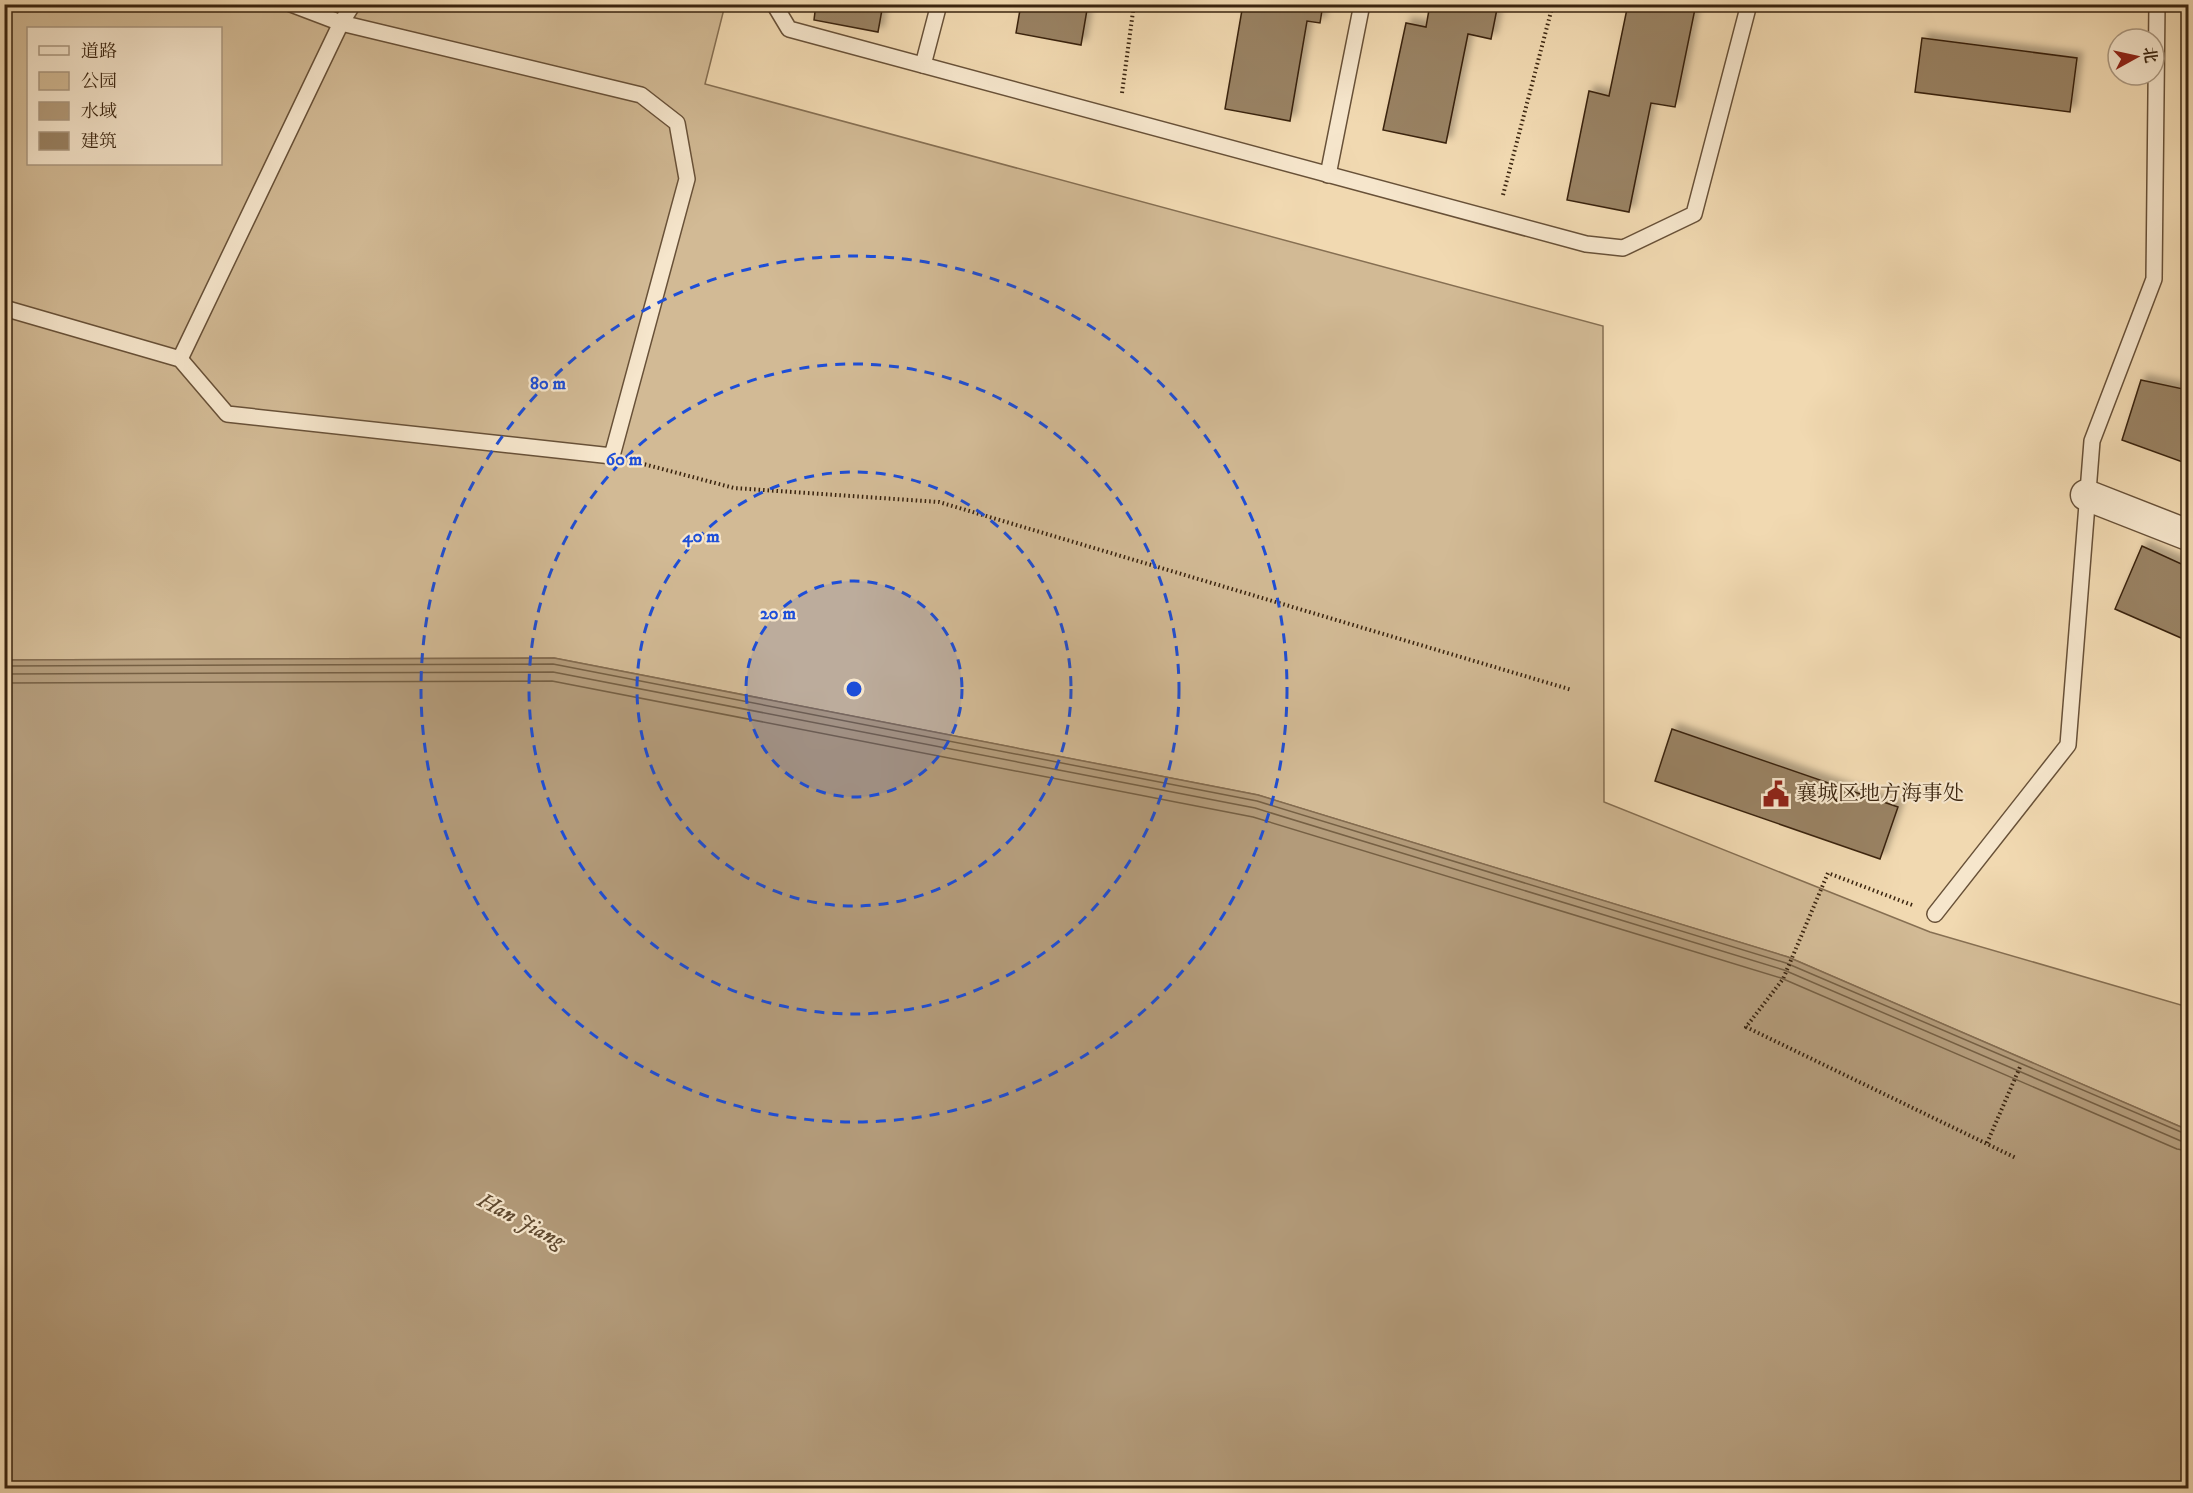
<svg xmlns="http://www.w3.org/2000/svg" width="2193" height="1493" viewBox="0 0 2193 1493" font-family="'IM FELL DW Pica','Noto Serif SC',serif">
	<style>
		.green { fill: #d2ba95; stroke: #866f52; stroke-width: 1.5; fill-rule: evenodd }
		.water { fill: #b39b7a; stroke: #836b4f; stroke-width: 1.5 }
		.lines { fill: none; stroke-linecap: round; stroke-linejoin: round }
		.shore { stroke: #766044; stroke-width: 1.5 }
		.building { fill: #998263; stroke: #3a240f; stroke-width: 1.5; filter: url(#shadow) }
		.service-casing { stroke: #685138; stroke-width: 18 }
		.minor-casing { stroke: #685138; stroke-width: 33 }
		.path { stroke: #3a240f; stroke-width: 4; stroke-dasharray: 1.5 3; stroke-linecap: butt }
		.service { stroke: #f6e6cc; stroke-width: 15 }
		.minor { stroke: #f6e6cc; stroke-width: 30 }
		.ring { fill: none; stroke: #1d4ed8; stroke-width: 3; stroke-dasharray: 10 8 }
		.labels { text-anchor: middle; dominant-baseline: central; stroke-width: 4.5; stroke-linejoin: round; paint-order: stroke }
		.poi-label { font-size: 21px; fill: #3a240f; stroke: #f6e6cc; text-anchor: start }
		.water-label { font-size: 22px; font-style: italic; fill: #5e482f; stroke: #f6e6cc }
		.centre { fill: #1d4ed8; stroke: #f6e6cc; stroke-width: 3 }
		.ring-label { font-size: 18px; text-anchor: middle; font-weight: bold; fill: #1d4ed8; stroke: #f6e6cc; stroke-width: 4.5; stroke-linejoin: round; paint-order: stroke }
	</style>
	<defs>
		<filter id="shadow"><feDropShadow dx="5.5" dy="-5.5" stdDeviation="3" flood-color="#0004"/></filter>
	</defs>
	<rect width="100%" height="100%" fill="#f1d9b1"/>
	<filter id="stains"><feTurbulence type="fractalNoise" baseFrequency=".00333" numOctaves="4"/><feColorMatrix values="0 0 0 0 .2 0 0 0 0 .09 0 0 0 0 .02 0 0 0 .5 -.17"/></filter>
	<radialGradient id="worn" r=".72"><stop offset=".6" stop-color="#630" stop-opacity="0"/><stop offset="1" stop-color="#630" stop-opacity=".3"/></radialGradient>
	<path class="green" d="M4 5H725L705 84 1603 326 1604 802 1930 932 2188 1007V1130L1788 957 1258 795 554 658 5 660ZM28 28H220V164H28Z"/>
	<polygon class="water" points="554,658 1258,795 1788,957 2188,1130 2188,1488 5,1488 5,660"/>
	<g class="lines">
		<g class="shore">
			<polyline points="4,666 553,664 1257,801 1786,963 2188,1135"/>
			<polyline points="4,674 553,672 1255,808 1784,970 2181,1141 2188,1142"/>
			<polyline points="4,683 552,681 1253,817 1781,978 2177,1149 2188,1151"/>
		</g>
	</g>
	<g class="building">
		<polygon points="816,4 883,4 878,32 814,20"/>
		<polygon points="1021,4 1088,4 1081,45 1016,33"/>
		<polygon points="1243,4 1323,4 1320,23 1307,21 1290,121 1225,109"/>
		<polygon points="1430,4 1498,4 1491,39 1468,34 1446,143 1383,130 1406,23 1426,27"/>
		<polygon points="1628,4 1696,4 1675,107 1651,103 1629,212 1567,200 1589,91 1609,96"/>
		<polygon points="1922,38 2077,58 2070,112 1915,92"/>
		<polygon points="2141,380 2188,390 2188,464 2122,440"/>
		<polygon points="2142,546 2188,567 2188,641 2115,609"/>
		<polygon points="1672,729 1898,807 1880,859 1655,781"/>
	</g>
	<g class="lines">
		<g class="service-casing">
			<g id="service">
				<polyline points="774,4 789,29 1586,244 1623,248 1694,214 1749,4"/>
				<polyline points="923,65 939,4"/>
				<polyline points="1328,175 1362,4"/>
				<polyline points="4,308 180,359 227,414 612,456 687,179 677,123 641,95 341,23 291,4"/>
				<polyline points="180,359 341,23 353,4"/>
				<polyline points="1935,914 2068,745 2092,441 2154,279 2157,4"/>
			</g>
		</g>
		<g class="minor-casing">
			<polyline id="minor" points="2086,495 2188,535"/>
		</g>
		<g class="path">
			<polyline points="1122,93 1134,4"/>
			<polyline points="1503,195 1553,4"/>
			<polyline points="636,462 734,488 939,502 1572,690"/>
			<polyline points="1912,905 1828,873 1783,979 1746,1027 2016,1158"/>
			<polyline points="1987,1143 2020,1067"/>
		</g>
		<use href="#service" class="service"/>
		<use href="#minor" class="minor"/>
	</g>
	<circle cx="854" cy="689" r="108" fill="#1d4ed8" fill-opacity=".12"/>
	<g class="ring">
		<circle cx="854" cy="689" r="108"/>
		<circle cx="854" cy="689" r="217"/>
		<circle cx="854" cy="689" r="325"/>
		<circle cx="854" cy="689" r="433"/>
	</g>
	<defs>
		<g id="civic-bare" transform="scale(2.07)"><path d="M-.6-6.5H3V-4.5H.6V-3L4-1V1h2V6H-6V1h2V-1L-.6-3ZM-1.2 2.5V6h2.4V2.5Z" fill="#8f2418" stroke="#f6e6cc" stroke-width="2.5" paint-order="stroke"/></g>
	</defs>
	<g fill-rule="evenodd">
		<use href="#civic-bare" x="1776" y="794"/>
	</g>
	<g class="labels">
		<g class="poi-label">
			<text x="1796" y="794">襄城区地方海事处</text>
		</g>
		<g class="water-label">
			<text transform="translate(521 1221) rotate(28)">Han Jiang</text>
		</g>
	</g>
	<circle cx="854" cy="689" r="9" class="centre"/>
	<g class="ring-label">
		<text x="548" y="389">80 m</text>
		<text x="624" y="465">60 m</text>
		<text x="701" y="542">40 m</text>
		<text x="778" y="619">20 m</text>
	</g>
	<rect width="2193" height="1493" fill="none" stroke="#f1d9b1" stroke-width="24"/>
	<rect x="6" y="6" width="2181" height="1481" fill="none" stroke="#3a240f" stroke-width="3"/>
	<rect x="12" y="12" width="2169" height="1469" fill="none" stroke="#3a240f" stroke-width="1.5"/>
	<rect x="27" y="27" width="195" height="138" fill="#f6e6cc" stroke="#ab9880" stroke-width="1.5"/>
	<rect x="39" y="46" width="30" height="9" fill="#f6e6cc" stroke="#ab9880" stroke-width="1.5"/>
	<text x="81" y="57" font-size="18" fill="#3a240f">道路</text>
	<rect x="39" y="72" width="30" height="18" fill="#d2ba95" stroke="#ab9880" stroke-width="1.5"/>
	<text x="81" y="87" font-size="18" fill="#3a240f">公园</text>
	<rect x="39" y="102" width="30" height="18" fill="#b39b7a" stroke="#ab9880" stroke-width="1.5"/>
	<text x="81" y="117" font-size="18" fill="#3a240f">水域</text>
	<rect x="39" y="132" width="30" height="18" fill="#998263" stroke="#ab9880" stroke-width="1.5"/>
	<text x="81" y="147" font-size="18" fill="#3a240f">建筑</text>
	<g transform="translate(2136 57) rotate(82)"><circle r="28" fill="#f6e6cc" stroke="#ab9880" stroke-width="1.5"/>
	<path d="M0-4.5L10 22L0 15L-10 22Z" fill="#8f2418"/>
	<text y="-9" font-size="16" font-weight="bold" text-anchor="middle" fill="#3a240f">北</text>
	</g>
	<rect width="100%" height="100%" filter="url(#stains)"/>
	<rect width="100%" height="100%" fill="url(#worn)"/>
</svg>
